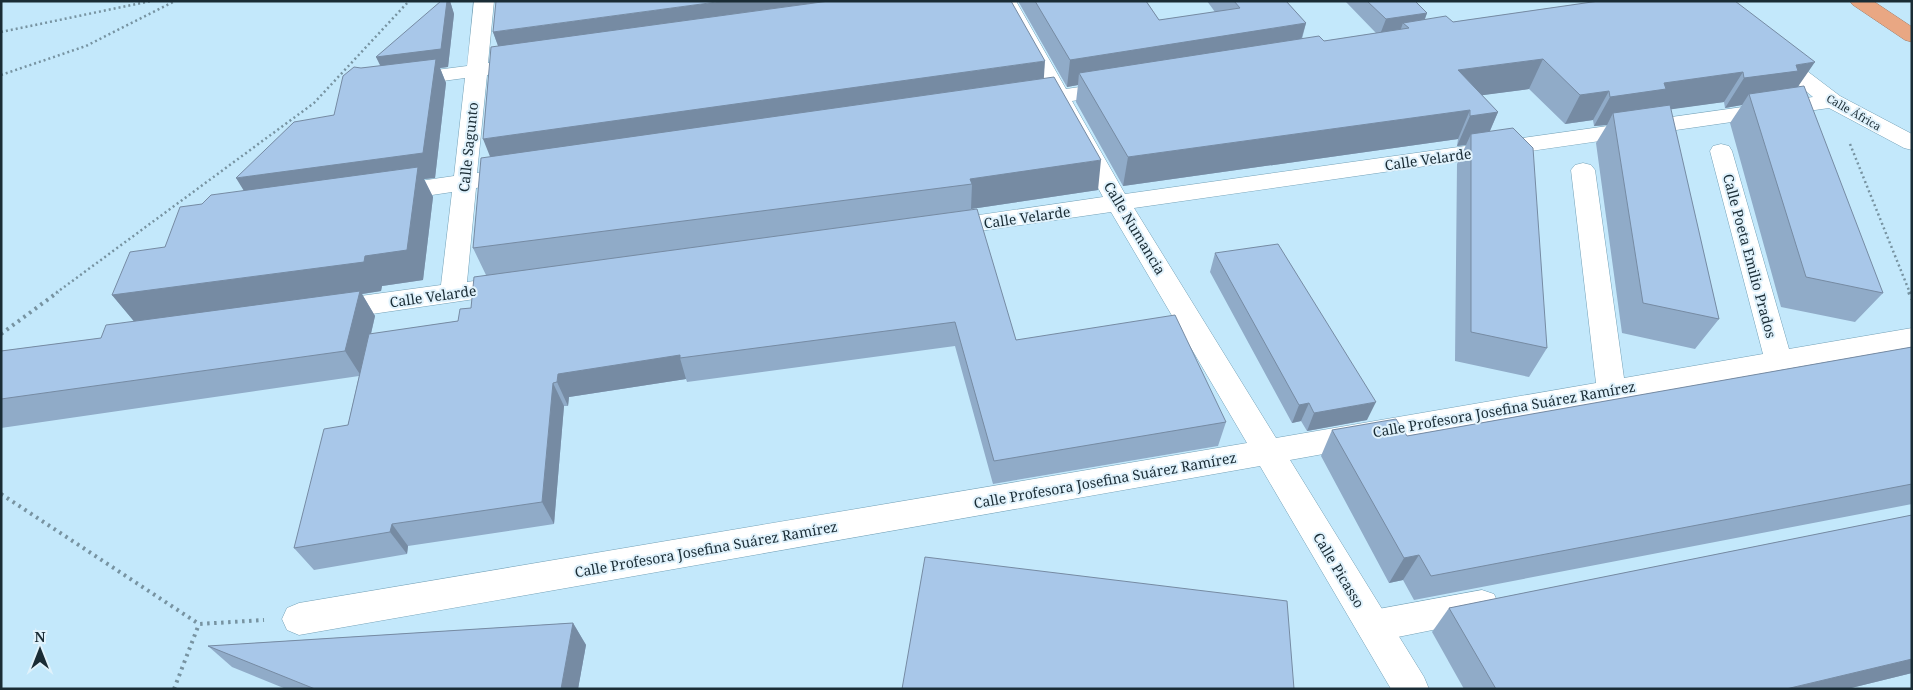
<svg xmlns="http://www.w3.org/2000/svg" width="1913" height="690" viewBox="0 0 1913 690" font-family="'Noto Serif',serif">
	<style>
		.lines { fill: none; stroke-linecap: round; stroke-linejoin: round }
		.pedestrian-casing { stroke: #74a1b7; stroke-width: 1 }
		.minor-casing { stroke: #74a1b7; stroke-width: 1 }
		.motorway-casing { stroke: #a17c68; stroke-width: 1 }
		.path-far1 { stroke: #7793a1; stroke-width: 2.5; stroke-dasharray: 2 3; stroke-linecap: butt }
		.path { stroke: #7793a1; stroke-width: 4; stroke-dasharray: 2.5 4.5; stroke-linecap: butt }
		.pedestrian { fill: #fff; fill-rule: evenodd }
		.minor { fill: #fff; fill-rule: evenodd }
		.motorway { fill: #e9a783; fill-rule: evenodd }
		.wall { fill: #90abc8 }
		.shaded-wall { fill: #768ba3 }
		.building { fill: #a8c7e9; stroke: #768ba3 }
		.labels { text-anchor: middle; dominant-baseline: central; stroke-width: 4; stroke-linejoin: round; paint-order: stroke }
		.far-street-label { font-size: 11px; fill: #1a2c35; stroke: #e0f2fc }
		.street-label { font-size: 14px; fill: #1a2c35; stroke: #e0f2fc }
	</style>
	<rect width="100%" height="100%" fill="#c3e8fb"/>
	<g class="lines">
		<g class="pedestrian-casing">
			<polygon id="pedestrian" points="1482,590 1494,594 1499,605 1494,616 1482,620 1373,642 1361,637 1356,626 1361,615 1373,610"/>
		</g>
		<g class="minor-casing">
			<g id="minor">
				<polygon points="474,1 494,1 488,63 526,58 533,60 536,64 533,68 487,75 477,173 515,168 523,170 527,175 523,180 476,188 467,282 509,276 518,279 522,285 518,291 509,294 331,320 322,317 318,310 322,303 331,300 441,285 452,192 392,201 384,198 380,193 384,188 392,185 454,176 465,78 405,86 397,85 394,80 397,75 405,74 467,66"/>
				<polygon points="996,1 1016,1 1066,89 1114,82 1122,83 1125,88 1122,93 1072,101 1125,194 1813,97 1768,60 1765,56 1768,52 1775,50 1782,52 1840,96 1912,134 1912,150 1904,148 1829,108 1134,208 1276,438 1596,383 1571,170 1575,165 1583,163 1591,165 1595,170 1624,378 1763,354 1710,151 1713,146 1721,144 1729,146 1732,151 1789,349 1912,328 1912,348 1290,460 1424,677 1429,689 1391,689 1260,466 299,635 287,630 282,619 287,608 299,603 1247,443 1111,212 945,236 936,234 933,228 936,222 945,220 1103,197 1052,104 1028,108 1020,106 1017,101 1020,96 1046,92"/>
			</g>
		</g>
		<g class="motorway-casing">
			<polygon id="motorway" points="1850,1 1873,1 1912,27 1912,42 1905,40 1853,5"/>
		</g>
		<g class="path-far1">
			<polyline points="1,32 151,1"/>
			<polyline points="1,75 86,46 175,1"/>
			<polyline points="1850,144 1910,293"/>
			<polyline points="56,293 314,103 409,1"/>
		</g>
		<g class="path">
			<polyline points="1909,292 1912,299"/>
			<polyline points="1,334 58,292"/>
			<polyline points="1,494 199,624 264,620"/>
			<polyline points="174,689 199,624"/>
		</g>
		<use href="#pedestrian" class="pedestrian"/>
		<use href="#minor" class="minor"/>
		<use href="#motorway" class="motorway"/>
	</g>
	<g class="wall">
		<polygon points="441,1 450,1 454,14 448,67 440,68 446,83 435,178 424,179 433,197 423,280 382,286 381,291 362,294 375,316 371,334 458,321 471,308 486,275 473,248 490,157 498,46 493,32 1044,78 1098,190 971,209 1016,340 1226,422 1218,446 993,484 955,346 687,382 686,379 569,397 568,406 564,406 554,524 408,546 407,554 314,570 294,548 348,425 359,376 1,428 1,351 101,338 134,321 112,295 165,247 202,204 244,191 334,115 361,68 380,66"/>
		<polygon points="1018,1 1146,1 1159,20 1215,12 1207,1 1286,1 1306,23 1302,39 1324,41 1376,33 1345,1 1415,1 1427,13 1425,19 1453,22 1599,1 1798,87 1883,293 1855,322 1781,307 1730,123 1742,105 1725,108 1724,102 1670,109 1719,319 1695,349 1622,333 1596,143 1607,125 1594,126 1593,120 1565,124 1529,89 1482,95 1498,112 1490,131 1547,348 1529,377 1455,361 1457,164 1466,145 1457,146 1458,139 1123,186 1076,102 1078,85 1067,87"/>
		<polygon points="1215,253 1367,420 1307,431 1301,421 1292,423 1210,272"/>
		<polygon points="1912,347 1912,504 1414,600 1403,580 1389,583 1321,456 1332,430 1407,436"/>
		<polygon points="1912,515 1912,673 1847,689 1464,689 1432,632 1449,608"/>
		<polygon points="573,623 586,645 578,689 286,689 232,667 208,646"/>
	</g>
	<g class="shaded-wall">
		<polygon points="447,1 450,1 454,14 448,67 440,68 446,83 435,178 424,179 433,197 423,280 382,286 381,291 362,294 375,316 361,376 345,351 137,325 112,295 252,204 236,178 423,153 376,57"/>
		<polygon points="724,1 924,1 503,59 493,32"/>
		<polygon points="1427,13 1420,31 1409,28 1403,23 1399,34 1379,37 1386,19"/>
		<polygon points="1306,23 1298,50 1079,73 1078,85 1067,87 1070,60"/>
		<polygon points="1543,59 1529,89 1446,100 1458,70"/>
		<polygon points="1045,61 1043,91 495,169 483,139"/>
		<polygon points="1815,62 1795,91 1749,94 1742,105 1725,108 1744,78 1796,65"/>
		<polygon points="1743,72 1724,102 1652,112 1613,113 1607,125 1594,126 1610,97 1664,83"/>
		<polygon points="1609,91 1593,120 1565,124 1580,95"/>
		<polygon points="1470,110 1458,139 1123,186 1128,157"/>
		<polygon points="1498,112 1485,142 1471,134 1466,145 1457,146 1470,116"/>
		<polygon points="1101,160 1098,190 971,209 972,184 970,179"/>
		<polygon points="680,355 680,358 686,379 569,397 568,406 557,382 558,374"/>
		<polygon points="553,383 564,406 554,524 542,502"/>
		<polygon points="1376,402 1367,420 1307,431 1314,413"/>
		<polygon points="1309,403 1301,421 1292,423 1299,405"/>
		<polygon points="392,524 408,546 407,554 390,532"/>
		<polygon points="1419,555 1403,580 1389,583 1404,558"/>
		<polygon points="573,623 586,645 578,689 561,689"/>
		<polygon points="1912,659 1912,673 1847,689 1786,689"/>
	</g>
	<g class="building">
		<polygon points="441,1 447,1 441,49 376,57"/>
		<polygon points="496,1 724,1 493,32"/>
		<polygon points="829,1 1011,1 1045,61 483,139 491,47"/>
		<polygon points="1035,1 1146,1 1159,20 1240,8 1234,1 1286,1 1306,23 1070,60"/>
		<polygon points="1367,1 1415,1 1427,13 1386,19"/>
		<polygon points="1599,1 1735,1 1815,62 1796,65 1798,71 1744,78 1743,72 1664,83 1666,89 1610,97 1609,91 1580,95 1543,59 1458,70 1498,112 1470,116 1470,110 1128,157 1079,73 1319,36 1324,41 1409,28 1403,23 1446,16 1453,22"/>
		<polygon points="436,59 423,153 236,178 294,122 334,115 343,76 354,67 361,68"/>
		<polygon points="1054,77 1101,160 970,179 972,184 473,248 481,158"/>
		<polygon points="1804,86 1883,293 1806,277 1749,94"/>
		<polygon points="1670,105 1719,319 1643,303 1613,113"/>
		<polygon points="1513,128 1533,148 1547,348 1471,332 1471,134"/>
		<polygon points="418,167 407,250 365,256 364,262 112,295 130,252 165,247 180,207 202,204 211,195"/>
		<polygon points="977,209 1016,340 1175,315 1226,422 994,461 955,322 680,358 680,355 558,374 557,382 553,383 542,502 392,524 390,532 294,548 324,429 348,425 369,334 458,321 460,309 471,308 474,277"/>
		<polygon points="1278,244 1376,402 1314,413 1309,403 1299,405 1215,253"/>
		<polygon points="360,291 345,351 1,399 1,351 101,338 106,325"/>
		<polygon points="1912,347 1912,484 1431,576 1419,555 1404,558 1332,430 1396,419 1407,436"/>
		<polygon points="1912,515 1912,659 1786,689 1496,689 1449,608"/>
		<polygon points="925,557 1287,601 1294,689 902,689"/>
		<polygon points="573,623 561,689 315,689 208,646"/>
	</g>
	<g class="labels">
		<g class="far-street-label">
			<text transform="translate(1854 112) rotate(30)">Calle África</text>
		</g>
		<g class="street-label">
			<text transform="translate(468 147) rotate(-84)">Calle Sagunto</text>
			<text transform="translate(1428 159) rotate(-8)">Calle Velarde</text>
			<text transform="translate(1027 217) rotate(-8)">Calle Velarde</text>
			<text transform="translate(1135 228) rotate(59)">Calle Numancia</text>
			<text transform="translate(1750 256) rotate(75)">Calle Poeta Emilio Prados</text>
			<text transform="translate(433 296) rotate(-8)">Calle Velarde</text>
			<text transform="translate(1504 409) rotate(-10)">Calle Profesora Josefina Suárez Ramírez</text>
			<text transform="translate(1105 480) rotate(-10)">Calle Profesora Josefina Suárez Ramírez</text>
			<text transform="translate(706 549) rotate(-10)">Calle Profesora Josefina Suárez Ramírez</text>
			<text transform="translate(1339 570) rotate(59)">Calle Picasso</text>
		</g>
	</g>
	<rect width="1913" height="690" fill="none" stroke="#1a2c35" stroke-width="5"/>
	<g transform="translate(40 650)" stroke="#e0f2fc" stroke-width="4" paint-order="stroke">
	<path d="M0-4L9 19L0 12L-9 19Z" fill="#1a2c35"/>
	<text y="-8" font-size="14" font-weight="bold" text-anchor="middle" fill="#1a2c35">N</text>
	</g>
</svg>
